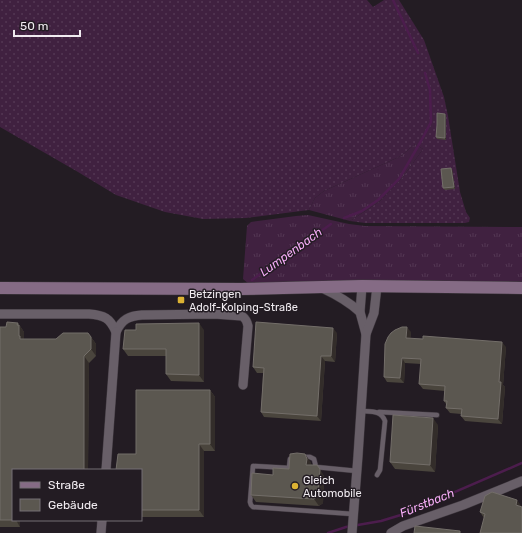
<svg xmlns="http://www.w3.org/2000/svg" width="522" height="533" viewBox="0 0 522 533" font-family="Rubik,sans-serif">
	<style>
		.grass { fill: url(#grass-tufts) }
		.garden { fill: url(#garden-dots) }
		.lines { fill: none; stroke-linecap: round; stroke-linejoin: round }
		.stream { stroke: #4c1d4d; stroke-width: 2.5 }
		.lane-casing { stroke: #3f383f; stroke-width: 5.5 }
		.street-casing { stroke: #3f383f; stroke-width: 10 }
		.secondary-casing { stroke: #3f383f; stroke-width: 13 }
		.lane { stroke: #685f68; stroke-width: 4.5 }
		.street { stroke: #685f68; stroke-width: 9 }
		.secondary { stroke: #856b85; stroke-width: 12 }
		.wall { fill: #4a453d }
		.shaded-wall { fill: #332d2a }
		.building { fill: #5b5750; stroke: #736e69 }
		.poi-dot { fill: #dcb233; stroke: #231c23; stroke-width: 1.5 }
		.labels { text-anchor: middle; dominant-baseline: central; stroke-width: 3; stroke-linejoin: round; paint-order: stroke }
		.poi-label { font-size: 11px; fill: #f0ebf0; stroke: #231c23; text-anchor: start }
		.water-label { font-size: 12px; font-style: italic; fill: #f6acf7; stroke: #231c23 }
	</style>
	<defs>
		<pattern id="grass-tufts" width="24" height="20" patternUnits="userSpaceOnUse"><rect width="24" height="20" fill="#402140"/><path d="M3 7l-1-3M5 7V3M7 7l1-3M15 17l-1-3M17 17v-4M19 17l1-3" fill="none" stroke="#533753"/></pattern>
		<pattern id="garden-dots" width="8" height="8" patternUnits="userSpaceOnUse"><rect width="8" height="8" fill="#402140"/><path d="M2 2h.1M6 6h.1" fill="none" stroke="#533753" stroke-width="1.8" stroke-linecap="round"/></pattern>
	</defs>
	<rect width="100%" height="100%" fill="#231c23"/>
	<g class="grass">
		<polygon points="415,144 423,149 403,177 379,202 350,221 309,210 315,198 324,191 401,156"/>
		<polygon points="308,215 349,224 365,226 522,227 522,282 369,280 249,284 243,279 247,226 251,222 296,216"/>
	</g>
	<polygon class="garden" points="0,0 367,0 373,7 384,0 399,0 424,40 444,97 448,116 460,192 466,212 470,218 469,222 465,223 365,223 350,221 379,202 403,177 423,149 415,144 401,156 324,191 315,198 309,210 246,218 203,219 165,212 116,195 78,172 0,127"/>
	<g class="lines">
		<g class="stream">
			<polyline points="393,0 418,53"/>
			<polyline points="344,218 362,211 378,200 399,179 421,141 431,122 430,90 425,73"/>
			<polyline points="252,280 331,224"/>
			<polyline points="328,533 346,527 381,521 404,514 522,463"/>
		</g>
		<g class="lane-casing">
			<g id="lane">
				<path d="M361 411C371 412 381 410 385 421L380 470 377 475"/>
				<polyline points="379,412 437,415"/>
				<polyline points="302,457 310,457 314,459 316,467 357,471"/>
				<polyline points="290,459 289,468 253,466 250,502 251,505 253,507 353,514"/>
			</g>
		</g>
		<g class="street-casing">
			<g id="street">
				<polyline points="362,286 360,312 366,334"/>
				<path d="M322 288C337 295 348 301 360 312"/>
				<path d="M0 314H89C104 315 110 318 116 332 122 319 129 316 142 315L214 314 242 316C246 319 247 321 248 326L243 385"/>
				<polyline points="106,470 116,332"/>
				<polyline points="101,533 102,520"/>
				<polyline points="352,533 358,456 366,334 374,313 377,286"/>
				<polyline points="391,533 403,526 463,505 522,481"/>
			</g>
		</g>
		<g class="secondary-casing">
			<polyline id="secondary" points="0,288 241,289 362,286 522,288"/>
		</g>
		<use href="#lane" class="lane"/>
		<use href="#street" class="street"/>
		<use href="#secondary" class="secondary"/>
	</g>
	<g class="wall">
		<polygon points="446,115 446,140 437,139 436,137"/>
		<polygon points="452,169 455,189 445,190 443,188"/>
		<polygon points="18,323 24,332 24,339 56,339 91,337 96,344 96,356 89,363 88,470 13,470 13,520 20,520 20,527 0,527 0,327 6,327"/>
		<polygon points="204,330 204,382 171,381 166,374 166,356 128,356 123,349"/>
		<polygon points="411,332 410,339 506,347 503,385 505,387 502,424 465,421 461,416 461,414 450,413 446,408 446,404 444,401 445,391 423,389 419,384 421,364 405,363 404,383 387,382 384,377"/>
		<polygon points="337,333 335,362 325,361 321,421 264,417 261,412 263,373 257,373 253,367"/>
		<polygon points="210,390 215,397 215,451 204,451 204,517 141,517 141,470"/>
		<polygon points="438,425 435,472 395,469 390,462"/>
		<polygon points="310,461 311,465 324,476 323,503 319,506 256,502 251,495 273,475"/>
		<polygon points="492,492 484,518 480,512"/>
	</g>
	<g class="shaded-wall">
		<polygon points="445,114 446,115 446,140 445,138"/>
		<polygon points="451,168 452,169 455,189 454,187"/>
		<polygon points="18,323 24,332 24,342 20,339 19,336"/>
		<polygon points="199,323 204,330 204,382 199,375"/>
		<polygon points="407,327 411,332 410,344 406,338"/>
		<polygon points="333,328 337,333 335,362 331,356"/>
		<polygon points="91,337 96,344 96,356 91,349"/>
		<polygon points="502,342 506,347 503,385 505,387 502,424 498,419 499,382"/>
		<polygon points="84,356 89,363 88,470 84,470"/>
		<polygon points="321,356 325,361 321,421 317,416"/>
		<polygon points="402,358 405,363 404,383 400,378"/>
		<polygon points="210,390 215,397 215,451 210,444"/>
		<polygon points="433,418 438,425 435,472 430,465"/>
		<polygon points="199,444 204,451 204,517 199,510"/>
		<polygon points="305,454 310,461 312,466 306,465"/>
		<polygon points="320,469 324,476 323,503 319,506 314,499"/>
		<polygon points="517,500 522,507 516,505"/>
		<polygon points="16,520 20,520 20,527"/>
	</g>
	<g class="building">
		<polygon points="437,113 445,114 445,138 436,137 437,125"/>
		<polygon points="451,168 454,187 443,188 441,169"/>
		<polygon points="7,322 18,323 17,325 19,325 19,336 20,336 20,339 56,339 63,333 88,333 91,337 91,349 84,356 84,470 13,470 13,520 16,520 0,520 0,327 6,327"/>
		<polygon points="256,322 333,328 331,356 321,356 317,416 261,412 264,368 253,367"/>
		<polygon points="199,323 199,375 166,374 166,349 123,349 125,330 136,330 136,324"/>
		<polygon points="402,327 407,327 406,338 423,339 423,336 502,342 499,382 501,382 498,419 461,416 462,409 446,408 447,401 444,401 445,386 419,384 421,359 402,358 400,378 384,377 385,344 388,337 391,333 395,330"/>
		<polygon points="136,390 210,390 210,444 199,444 199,510 141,510 141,470 116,470 118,454 136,454"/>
		<polygon points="393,415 433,418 430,465 390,462"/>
		<polygon points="297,453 305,454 307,459 306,465 317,465 320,469 318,496 314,499 251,495 252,473 273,475 273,468 289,469 290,454"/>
		<polygon points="492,492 517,500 516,505 522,507 522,533 480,533 485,514 480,512 485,496"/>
		<polygon points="415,526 460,531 460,533 414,533"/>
	</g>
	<g class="poi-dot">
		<rect x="177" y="296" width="8" height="8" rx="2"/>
		<circle cx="295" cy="486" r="4"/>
	</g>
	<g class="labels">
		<g class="poi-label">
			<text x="189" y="294">Betzingen<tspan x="189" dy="13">Adolf-Kolping-Straße</tspan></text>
			<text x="303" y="480">Gleich<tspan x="303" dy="13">Automobile</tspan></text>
		</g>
		<g class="water-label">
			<text transform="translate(291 252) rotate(-36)">Lumpenbach</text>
			<text transform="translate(427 503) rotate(-22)">Fürstbach</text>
		</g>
	</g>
	<rect x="12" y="469" width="130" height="52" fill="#231c23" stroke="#756f75"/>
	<rect x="20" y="482" width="20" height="6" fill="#856b85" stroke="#756f75"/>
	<text x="48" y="489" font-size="12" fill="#f0ebf0">Straße</text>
	<rect x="20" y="499" width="20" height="12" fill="#5b5750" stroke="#756f75"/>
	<text x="48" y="509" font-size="12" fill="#f0ebf0">Gebäude</text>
	<path d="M14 30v6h66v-6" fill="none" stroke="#f0ebf0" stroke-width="2"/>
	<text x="20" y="30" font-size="12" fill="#f0ebf0" stroke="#231c23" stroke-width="3" paint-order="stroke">50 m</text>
</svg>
